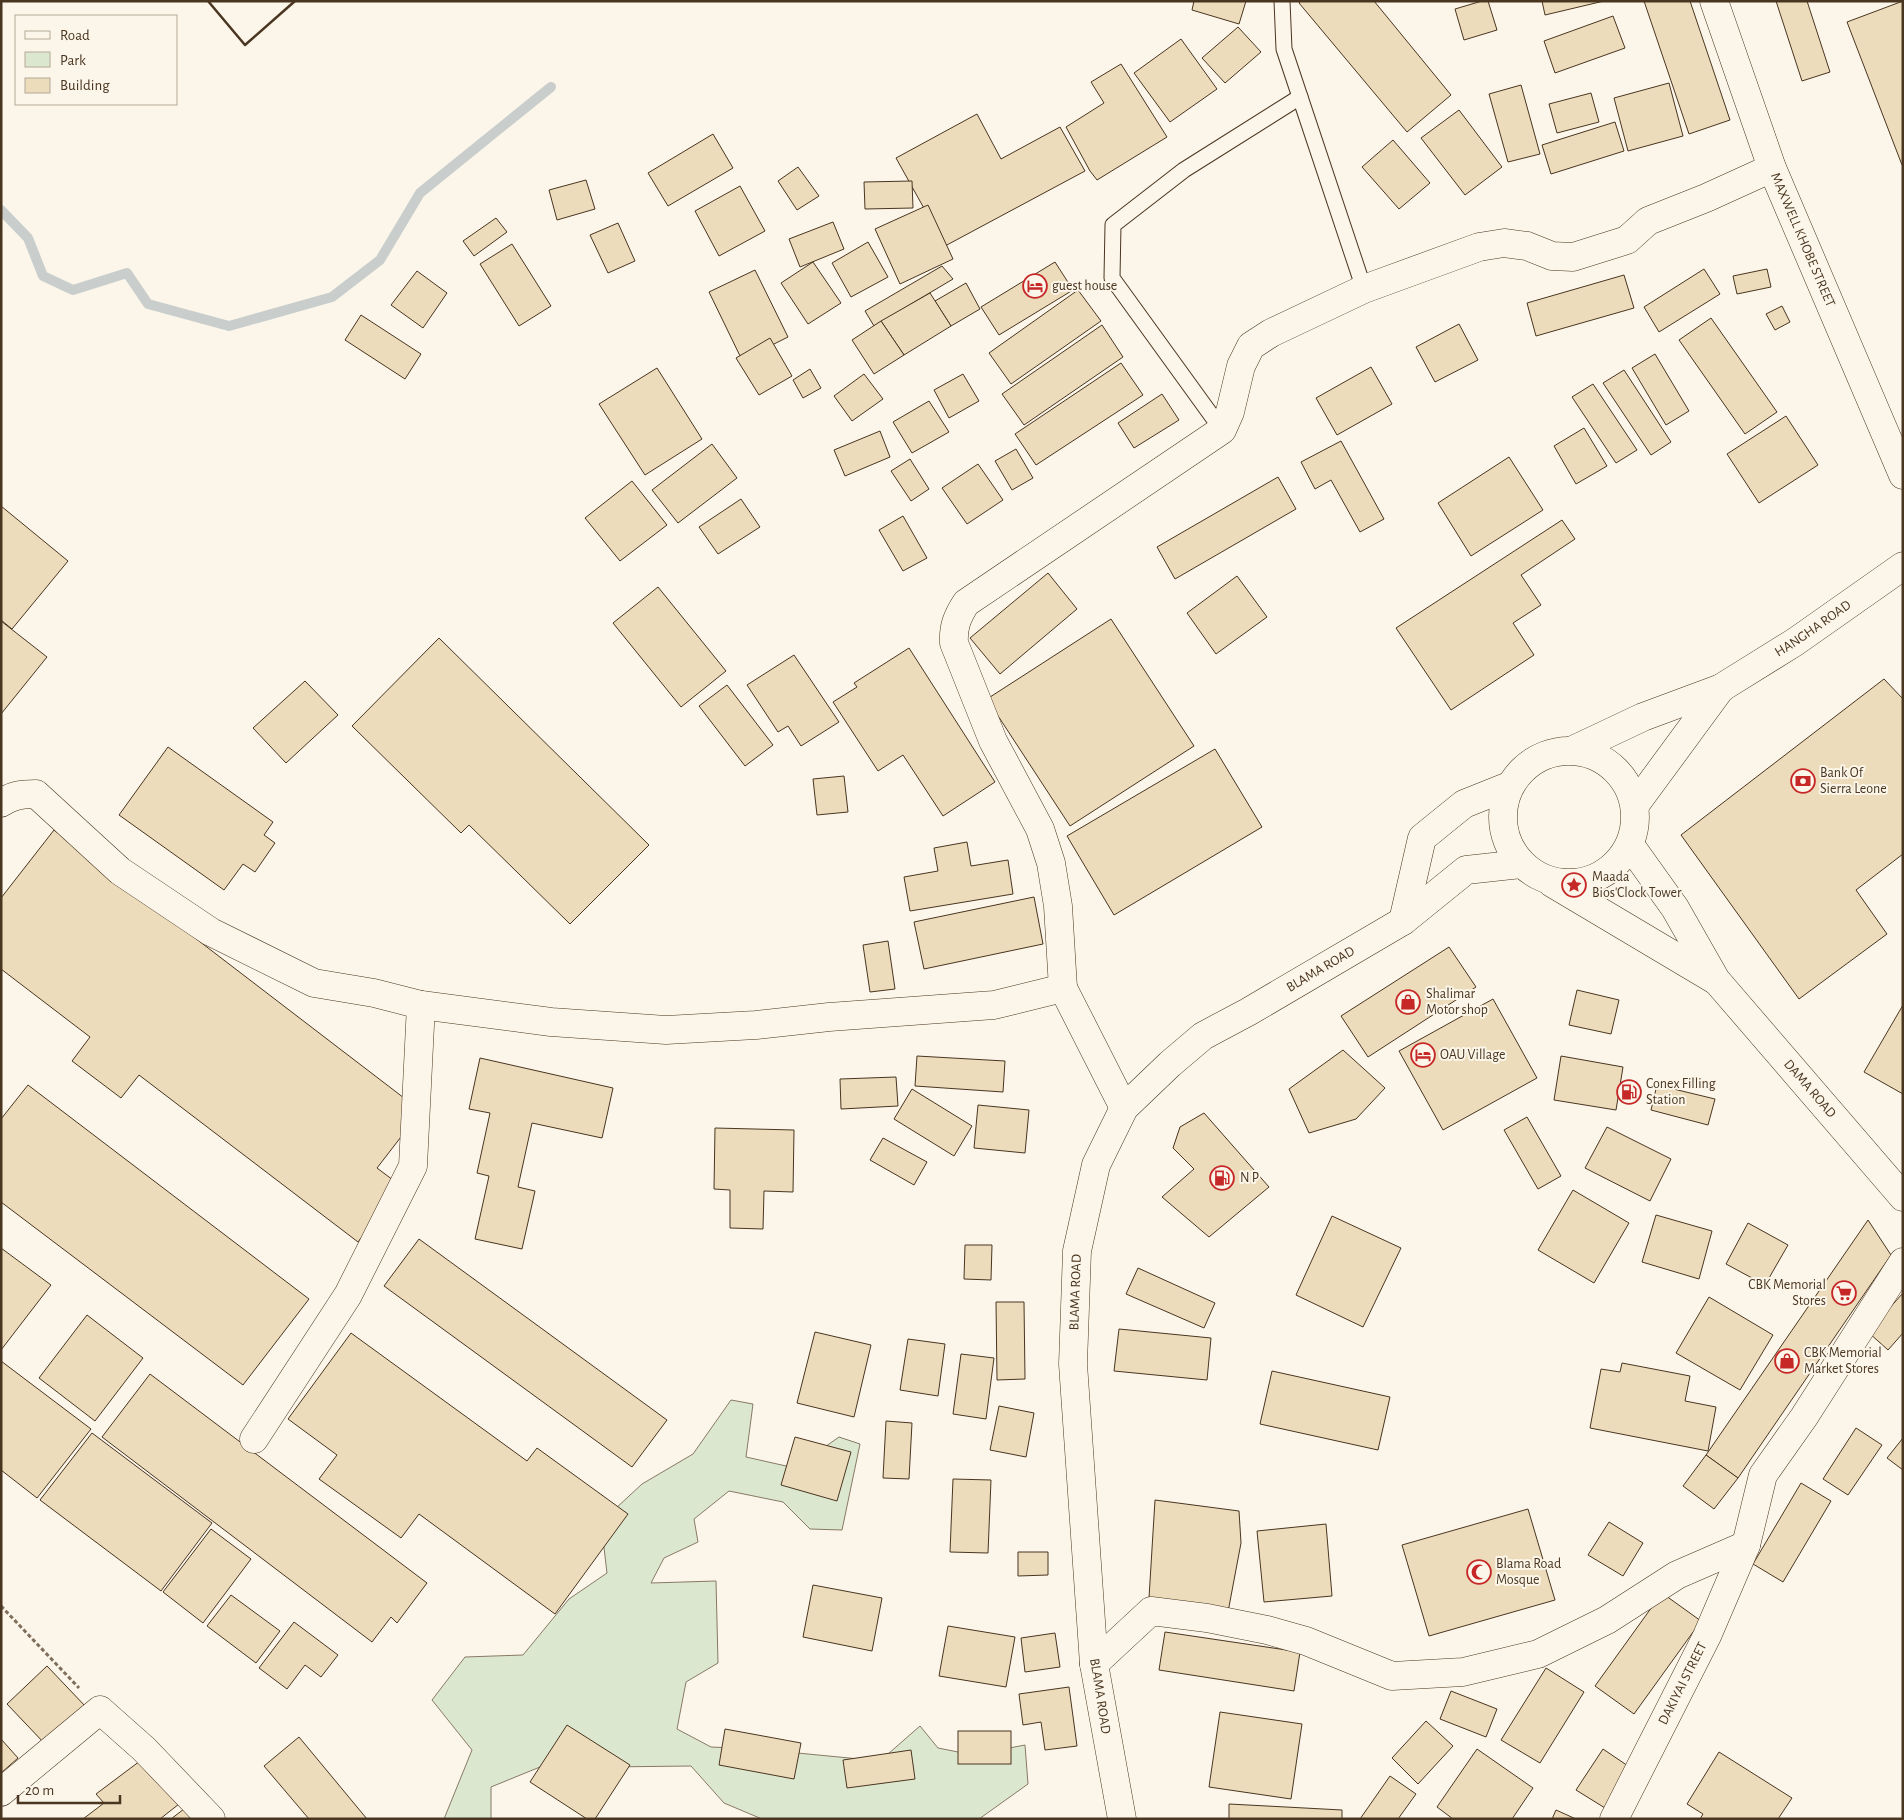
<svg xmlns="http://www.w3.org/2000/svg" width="1904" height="1820" viewBox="0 0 1904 1820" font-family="'Alegreya Sans',sans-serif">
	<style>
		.green { fill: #dce7d0; stroke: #887966 }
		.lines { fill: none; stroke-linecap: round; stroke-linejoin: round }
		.stream { stroke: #c9cecd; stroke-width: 10 }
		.building { fill: #ecdcbc; stroke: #4a3520 }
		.lane-casing { stroke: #4a3520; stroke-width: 17 }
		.street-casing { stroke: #4a3520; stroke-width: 29 }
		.secondary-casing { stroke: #4a3520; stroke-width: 29 }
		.highway-casing { stroke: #4a3520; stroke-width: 29 }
		.path { stroke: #7f6f5c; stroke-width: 3; stroke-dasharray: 4 2.5; stroke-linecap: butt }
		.lane { stroke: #fbf6e9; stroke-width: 15 }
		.street { stroke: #fbf6e9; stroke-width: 28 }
		.secondary { stroke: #fbf6e9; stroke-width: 28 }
		.highway { stroke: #fbf6e9; stroke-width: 28 }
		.wall { stroke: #4a3520; stroke-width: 2.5 }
		.labels { text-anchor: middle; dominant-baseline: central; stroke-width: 4; stroke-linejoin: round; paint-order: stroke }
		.street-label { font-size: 14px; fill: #4a3520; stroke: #fbf6e9 }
		.poi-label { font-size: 14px; fill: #4a3520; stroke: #fbf6e9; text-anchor: start }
	</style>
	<rect width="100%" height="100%" fill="#fbf6e9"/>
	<polygon class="green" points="731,1400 753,1404 746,1457 795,1468 839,1437 860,1444 842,1530 810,1529 783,1502 729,1491 694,1519 698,1542 664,1558 651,1583 716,1581 718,1663 686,1682 677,1729 711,1747 756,1749 880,1761 920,1726 938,1748 973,1755 1025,1745 1028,1784 979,1819 762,1819 724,1803 691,1766 605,1767 562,1758 491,1787 491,1819 444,1819 472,1750 432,1700 465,1657 523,1655 569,1599 607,1573 601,1522 642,1484 693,1454"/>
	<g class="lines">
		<polyline class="stream" points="1,210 28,238 43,276 73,290 127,273 148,304 229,326 332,297 380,260 420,193 551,87"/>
	</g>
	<g class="building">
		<polygon points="1194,1 1246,1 1239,24 1192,10"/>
		<polygon points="1301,1 1374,1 1451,95 1407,132 1299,3"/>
		<polygon points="1482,1 1488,1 1497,30 1464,40 1455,9"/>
		<polygon points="1542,1 1604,1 1545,15"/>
		<polygon points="1644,1 1690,1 1730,120 1689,134"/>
		<polygon points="1776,1 1807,1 1830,72 1802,81"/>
		<polygon points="1903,1 1903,164 1902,165 1847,22"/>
		<polygon points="1613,16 1625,48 1555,73 1544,41"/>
		<polygon points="1238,27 1261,52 1225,83 1202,58"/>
		<polygon points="1181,39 1217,89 1170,122 1134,73"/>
		<polygon points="1121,64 1167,137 1097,180 1090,171 1066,127 1104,103 1091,82"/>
		<polygon points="1669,83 1683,136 1628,151 1614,98"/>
		<polygon points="1521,85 1540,154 1508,162 1489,94"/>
		<polygon points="1591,93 1599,122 1557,133 1549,104"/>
		<polygon points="1459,110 1502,167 1465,195 1421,138"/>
		<polygon points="977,114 1001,159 1060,127 1085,171 945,246 896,158"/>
		<polygon points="1615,122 1624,151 1551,174 1542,145"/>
		<polygon points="713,134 733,168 668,206 648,173"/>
		<polygon points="1393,140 1430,183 1399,209 1362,167"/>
		<polygon points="798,167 819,196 797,210 778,181"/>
		<polygon points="586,180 595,209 557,220 549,190"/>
		<polygon points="912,181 913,208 865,209 864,182"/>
		<polygon points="740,186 765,231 719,256 695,211"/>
		<polygon points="928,205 953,259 900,284 875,229"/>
		<polygon points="496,218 507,232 474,256 463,241"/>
		<polygon points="833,222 844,249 800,267 789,239"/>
		<polygon points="618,223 635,261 608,273 590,235"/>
		<polygon points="868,242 888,277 851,297 832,263"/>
		<polygon points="512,244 551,306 519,326 480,264"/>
		<polygon points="813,262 841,303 808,324 781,283"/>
		<polygon points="1055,262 1073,290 999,335 981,307"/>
		<polygon points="942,266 953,279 874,326 865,311"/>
		<polygon points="1704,269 1720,294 1659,332 1644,307"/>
		<polygon points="1767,269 1771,287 1737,294 1733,276"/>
		<polygon points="755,270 788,337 742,360 709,292"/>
		<polygon points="417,271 447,293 423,328 391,305"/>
		<polygon points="1624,275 1634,308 1536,336 1527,303"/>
		<polygon points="966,283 980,309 951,326 935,301"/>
		<polygon points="1078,290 1101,321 1011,384 989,353"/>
		<polygon points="930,293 951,326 904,355 881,321"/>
		<polygon points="1782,306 1790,322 1775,330 1766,314"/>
		<polygon points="361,315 421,354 405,379 345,340"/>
		<polygon points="1711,318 1777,412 1745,434 1679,340"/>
		<polygon points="881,321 904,355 874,374 852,340"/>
		<polygon points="1459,324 1478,360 1435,382 1416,347"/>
		<polygon points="1102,325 1123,357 1024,425 1002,394"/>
		<polygon points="770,338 792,376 759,395 736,358"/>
		<polygon points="1655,354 1689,411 1666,425 1632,368"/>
		<polygon points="1121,363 1143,395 1036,465 1015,434"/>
		<polygon points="1371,367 1392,404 1337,435 1316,398"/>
		<polygon points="657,368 702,439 645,475 599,404"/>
		<polygon points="810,369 821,388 803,398 793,380"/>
		<polygon points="1624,370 1671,442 1651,455 1603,383"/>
		<polygon points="864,374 883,399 852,421 834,396"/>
		<polygon points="963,374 979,401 949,418 934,390"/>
		<polygon points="1593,384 1637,450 1616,463 1572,397"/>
		<polygon points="1162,394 1179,420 1134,448 1118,423"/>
		<polygon points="929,401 949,432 912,453 893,422"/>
		<polygon points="1786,416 1818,465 1759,503 1727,454"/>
		<polygon points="1584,428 1607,466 1576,484 1554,446"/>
		<polygon points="880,431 890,457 845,476 834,450"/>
		<polygon points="1341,441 1384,519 1360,532 1331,480 1315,489 1301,462"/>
		<polygon points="712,444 737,478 678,523 652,490"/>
		<polygon points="1016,449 1033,478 1012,490 995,461"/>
		<polygon points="1509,457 1543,510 1471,556 1438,503"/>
		<polygon points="910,459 929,489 911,501 891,471"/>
		<polygon points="978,464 1003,500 967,524 942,488"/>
		<polygon points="1278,477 1296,509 1175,579 1157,547"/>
		<polygon points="632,481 667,525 620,561 585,518"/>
		<polygon points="741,499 760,527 718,554 699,527"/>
		<polygon points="1,506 68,561 12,629 1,620"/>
		<polygon points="903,516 927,558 903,571 879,530"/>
		<polygon points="1562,520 1575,539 1521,575 1541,605 1513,623 1534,655 1451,710 1396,628"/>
		<polygon points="1048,573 1077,609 1000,674 970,638"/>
		<polygon points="1237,576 1267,617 1216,654 1187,613"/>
		<polygon points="658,587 726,671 681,707 613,623"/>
		<polygon points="1111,619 1194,746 1070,826 987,699"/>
		<polygon points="1,621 47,657 1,714"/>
		<polygon points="439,638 649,845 570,924 469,825 461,833 352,726"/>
		<polygon points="909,648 995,782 943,816 903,755 878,771 833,702 857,687 854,683"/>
		<polygon points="794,655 839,722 801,746 788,726 778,732 747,685"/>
		<polygon points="1884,679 1903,699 1903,854 1856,890 1887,934 1799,999 1681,835"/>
		<polygon points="305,681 338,715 286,763 253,728"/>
		<polygon points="727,685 773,745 745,766 699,706"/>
		<polygon points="168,747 273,822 264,835 275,843 255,872 243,864 224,890 119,815"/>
		<polygon points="1215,749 1262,827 1114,915 1067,836"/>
		<polygon points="844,776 848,812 817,815 813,779"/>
		<polygon points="54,830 421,1111 377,1168 401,1186 358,1242 139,1075 121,1098 72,1061 90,1037 1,969 1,898"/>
		<polygon points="967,842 971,866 1008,860 1013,894 910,911 904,877 938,871 934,848"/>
		<polygon points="1034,897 1043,944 924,969 914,922"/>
		<polygon points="888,941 895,989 870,992 863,945"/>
		<polygon points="1449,947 1476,987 1368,1057 1341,1016"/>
		<polygon points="1577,990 1619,1000 1611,1034 1569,1025"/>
		<polygon points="1493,999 1537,1078 1443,1130 1399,1051"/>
		<polygon points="1903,1005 1903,1094 1864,1072"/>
		<polygon points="1343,1050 1385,1088 1356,1119 1309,1133 1289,1089"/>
		<polygon points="917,1056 1005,1061 1003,1092 915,1086"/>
		<polygon points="1561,1056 1623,1067 1616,1110 1554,1100"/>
		<polygon points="480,1058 613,1088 602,1138 532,1123 518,1187 535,1191 522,1249 475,1239 489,1176 477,1173 490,1113 469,1109"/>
		<polygon points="896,1077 898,1106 841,1109 840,1079"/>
		<polygon points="28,1085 309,1299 243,1385 1,1202 1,1119"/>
		<polygon points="1657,1085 1715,1099 1708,1125 1651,1110"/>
		<polygon points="912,1089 972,1126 954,1156 894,1119"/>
		<polygon points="978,1105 1029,1110 1025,1153 974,1148"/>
		<polygon points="1204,1113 1269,1187 1209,1237 1162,1197 1194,1169 1173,1148 1180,1127"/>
		<polygon points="1527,1117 1561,1176 1538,1189 1504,1130"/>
		<polygon points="1607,1127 1671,1159 1650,1201 1585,1168"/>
		<polygon points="715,1128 794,1130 793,1192 764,1191 763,1229 730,1228 730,1190 714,1189"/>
		<polygon points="883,1138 927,1162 914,1185 870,1160"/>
		<polygon points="1573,1190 1629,1223 1594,1283 1538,1250"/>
		<polygon points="1656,1215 1712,1231 1699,1279 1642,1262"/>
		<polygon points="1332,1216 1401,1248 1363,1327 1296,1295"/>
		<polygon points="1868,1220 1891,1255 1738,1478 1706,1455"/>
		<polygon points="1748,1223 1788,1245 1765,1285 1726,1264"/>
		<polygon points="419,1239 667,1420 632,1467 384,1286"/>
		<polygon points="965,1245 992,1245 991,1280 964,1279"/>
		<polygon points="1,1248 51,1285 1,1350"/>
		<polygon points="1138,1268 1215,1303 1204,1328 1126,1294"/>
		<polygon points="1903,1293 1903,1333 1888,1350 1868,1332"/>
		<polygon points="1709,1297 1773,1335 1740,1390 1676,1353"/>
		<polygon points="996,1302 1024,1302 1025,1379 997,1380"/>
		<polygon points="87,1315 143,1358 95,1421 39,1378"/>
		<polygon points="1119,1329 1211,1338 1207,1380 1114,1371"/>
		<polygon points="815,1332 871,1345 854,1417 797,1403"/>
		<polygon points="351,1333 527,1461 537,1448 628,1514 555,1614 419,1514 401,1538 319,1479 337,1455 288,1419"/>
		<polygon points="908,1339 945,1344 938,1396 900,1390"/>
		<polygon points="961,1354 994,1358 986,1419 953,1414"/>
		<polygon points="1,1361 91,1429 37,1498 1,1470"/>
		<polygon points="1622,1363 1690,1376 1685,1401 1716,1407 1708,1451 1590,1428 1601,1369 1620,1372"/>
		<polygon points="1272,1371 1390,1397 1378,1450 1260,1424"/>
		<polygon points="150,1374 427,1583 397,1623 391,1617 372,1642 102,1437"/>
		<polygon points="999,1406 1034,1413 1026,1457 990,1450"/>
		<polygon points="886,1421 912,1423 909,1479 883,1478"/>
		<polygon points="1856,1428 1882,1445 1848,1495 1823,1479"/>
		<polygon points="92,1433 212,1523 161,1591 40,1500"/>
		<polygon points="795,1437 851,1452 837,1501 781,1485"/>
		<polygon points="1903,1438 1903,1470 1887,1458"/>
		<polygon points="1706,1455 1738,1478 1714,1509 1683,1486"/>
		<polygon points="953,1479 991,1480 988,1553 950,1552"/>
		<polygon points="1801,1483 1831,1501 1783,1582 1753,1564"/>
		<polygon points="1155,1500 1239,1511 1241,1543 1228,1612 1149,1598"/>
		<polygon points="1528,1509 1555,1600 1429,1636 1402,1545"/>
		<polygon points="1609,1522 1643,1543 1623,1576 1588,1555"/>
		<polygon points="1326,1524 1332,1596 1264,1602 1257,1531"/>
		<polygon points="211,1529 251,1559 203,1623 163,1592"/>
		<polygon points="1018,1552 1048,1552 1048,1575 1018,1576"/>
		<polygon points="813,1585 882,1598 872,1651 803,1637"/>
		<polygon points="1662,1593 1701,1621 1634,1714 1595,1686"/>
		<polygon points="231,1595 280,1631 256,1663 207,1626"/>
		<polygon points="294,1622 338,1655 321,1677 305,1665 287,1689 259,1668"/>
		<polygon points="948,1626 1015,1637 1006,1687 939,1676"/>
		<polygon points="1165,1632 1300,1652 1294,1691 1159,1670"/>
		<polygon points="1055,1633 1060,1667 1025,1672 1021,1638"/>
		<polygon points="47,1666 86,1707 45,1744 7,1704"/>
		<polygon points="1546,1668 1584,1692 1540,1763 1501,1740"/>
		<polygon points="1069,1687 1077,1746 1045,1750 1041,1722 1023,1725 1019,1694"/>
		<polygon points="1451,1691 1497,1709 1486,1737 1440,1719"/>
		<polygon points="1220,1712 1302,1724 1291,1799 1209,1787"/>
		<polygon points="1426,1721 1453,1746 1418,1784 1392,1758"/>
		<polygon points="567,1725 630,1765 595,1819 587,1819 530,1782"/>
		<polygon points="725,1729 801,1743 794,1779 719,1765"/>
		<rect x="958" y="1731" width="53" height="33"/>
		<polygon points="299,1737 367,1819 309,1819 264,1766"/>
		<polygon points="1,1739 18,1758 1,1773"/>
		<polygon points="1477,1749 1533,1788 1512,1819 1453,1819 1437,1807"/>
		<polygon points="1603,1749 1631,1768 1605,1808 1576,1790"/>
		<polygon points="911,1750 915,1779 847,1788 843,1760"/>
		<polygon points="1719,1752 1792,1798 1778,1819 1700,1819 1703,1814 1687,1804"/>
		<polygon points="144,1758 179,1804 160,1819 83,1819 104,1803 96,1794"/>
		<polygon points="1390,1776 1416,1794 1398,1819 1360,1819"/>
		<polygon points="193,1802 206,1819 171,1819"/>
		<polygon points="1229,1804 1342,1810 1342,1819 1229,1819"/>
		<polygon points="1556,1810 1576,1819 1552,1819"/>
	</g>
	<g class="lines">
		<g class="lane-casing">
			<g id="lane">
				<polyline points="1282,1 1284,49 1364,289"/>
				<polyline points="1222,430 1112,278 1113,225 1184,170 1300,97"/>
			</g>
		</g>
		<g class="street-casing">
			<g id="street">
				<path id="s1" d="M1714 1 1772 168 1903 475"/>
				<path d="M1 803C12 795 23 794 36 794L120 871 211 932 314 983 374 993 421 1005 551 1022 666 1030 756 1025 829 1017 994 1005 1063 988 1124 1108"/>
				<path d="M1063 988 1058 906 1051 863 1040 829 993 741 954 643C953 627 957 617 966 603L1222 430 1230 412 1241 366 1251 346 1271 333 1364 289 1479 247 1504 243 1527 246 1552 256 1573 257 1627 240 1648 221 1706 198 1772 168"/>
				<polyline points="254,1439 348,1295 413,1166 421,1005"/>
				<polyline points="1094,1664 1151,1611 1207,1618 1267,1630 1306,1641 1392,1676 1463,1672 1538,1654 1607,1620 1677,1575 1746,1545"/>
				<polyline points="1,1792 100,1710 144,1749 211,1819"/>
				<path id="s2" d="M1614 1819 1707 1636 1746 1545 1763 1475 1804 1417 1903 1262"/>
			</g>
		</g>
		<g class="secondary-casing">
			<g id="secondary">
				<polyline points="1403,921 1422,838 1464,804 1509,786"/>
				<path id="s3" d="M1122 1819 1094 1664 1073 1364 1077 1251 1096 1165 1124 1108 1170 1064 1203 1036 1248 1012 1403 921 1466 870 1521 864"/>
			</g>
		</g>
		<g class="highway-casing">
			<g id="highway">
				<path id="s4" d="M1573 750 1643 717 1721 688 1795 642 1903 566"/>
				<circle cx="1569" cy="817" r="66"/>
				<polyline points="1635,805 1721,688"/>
				<path id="s5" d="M1630 845 1675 908 1716 980 1903 1197"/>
				<polyline points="1552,883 1715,980"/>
			</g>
		</g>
		<polyline class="path" points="1,1606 79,1688"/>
		<use href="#lane" class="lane"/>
		<use href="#street" class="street"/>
		<use href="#secondary" class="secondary"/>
		<use href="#highway" class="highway"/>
		<polyline class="wall" points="208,1 245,45 295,1"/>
	</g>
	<defs>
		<g id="hotel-ring" transform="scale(1.25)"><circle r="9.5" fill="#fbf6e9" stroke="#c62828" stroke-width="1.5"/><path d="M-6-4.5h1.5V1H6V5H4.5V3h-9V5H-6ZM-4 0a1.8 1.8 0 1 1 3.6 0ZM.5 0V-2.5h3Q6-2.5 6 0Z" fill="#c62828"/></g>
		<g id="bank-ring" transform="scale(1.25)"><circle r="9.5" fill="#fbf6e9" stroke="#c62828" stroke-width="1.5"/><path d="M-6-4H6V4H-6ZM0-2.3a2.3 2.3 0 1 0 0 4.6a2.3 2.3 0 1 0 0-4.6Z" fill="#c62828"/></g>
		<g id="sight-ring" transform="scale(1.25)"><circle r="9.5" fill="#fbf6e9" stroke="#c62828" stroke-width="1.5"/><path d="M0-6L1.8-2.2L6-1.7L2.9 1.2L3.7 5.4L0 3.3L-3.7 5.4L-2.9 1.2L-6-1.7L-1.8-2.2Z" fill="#c62828"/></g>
		<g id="shop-ring" transform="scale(1.25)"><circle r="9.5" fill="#fbf6e9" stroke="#c62828" stroke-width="1.5"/><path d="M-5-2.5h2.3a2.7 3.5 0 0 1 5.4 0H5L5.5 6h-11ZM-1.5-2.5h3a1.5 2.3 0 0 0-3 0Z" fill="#c62828"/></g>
		<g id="fuel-ring" transform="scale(1.25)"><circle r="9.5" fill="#fbf6e9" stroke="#c62828" stroke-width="1.5"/><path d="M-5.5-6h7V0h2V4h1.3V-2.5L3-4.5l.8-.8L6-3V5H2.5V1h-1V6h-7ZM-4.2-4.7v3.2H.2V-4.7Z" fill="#c62828"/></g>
		<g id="supermarket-ring" transform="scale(1.25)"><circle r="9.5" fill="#fbf6e9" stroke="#c62828" stroke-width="1.5"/><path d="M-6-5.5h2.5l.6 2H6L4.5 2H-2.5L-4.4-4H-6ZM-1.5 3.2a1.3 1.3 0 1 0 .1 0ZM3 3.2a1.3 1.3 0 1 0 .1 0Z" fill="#c62828"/></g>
		<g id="mosque-ring" transform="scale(1.25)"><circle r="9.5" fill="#fbf6e9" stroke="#c62828" stroke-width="1.5"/><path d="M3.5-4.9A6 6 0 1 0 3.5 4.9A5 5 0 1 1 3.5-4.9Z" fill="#c62828"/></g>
	</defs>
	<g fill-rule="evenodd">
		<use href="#hotel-ring" x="1035" y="286"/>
		<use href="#bank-ring" x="1803" y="781"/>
		<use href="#sight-ring" x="1574" y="885"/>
		<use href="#shop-ring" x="1408" y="1002"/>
		<use href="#hotel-ring" x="1423" y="1055"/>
		<use href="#fuel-ring" x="1629" y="1092"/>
		<use href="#fuel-ring" x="1222" y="1178"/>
		<use href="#supermarket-ring" x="1844" y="1293"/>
		<use href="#shop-ring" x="1787" y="1361"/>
		<use href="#mosque-ring" x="1479" y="1572"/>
	</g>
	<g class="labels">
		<g class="street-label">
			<text stroke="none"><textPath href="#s1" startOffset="255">MAXWELL KHOBE STREET</textPath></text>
			<text stroke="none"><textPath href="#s4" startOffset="270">HANGHA ROAD</textPath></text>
			<text stroke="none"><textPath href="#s3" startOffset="965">BLAMA ROAD</textPath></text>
			<text stroke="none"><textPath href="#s5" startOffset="304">DAMA ROAD</textPath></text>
			<text stroke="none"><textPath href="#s3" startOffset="530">BLAMA ROAD</textPath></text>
			<text stroke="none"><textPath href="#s2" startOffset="152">DAKIYAI STREET</textPath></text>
			<text transform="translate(1100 1696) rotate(81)">BLAMA ROAD</text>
		</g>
		<g class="poi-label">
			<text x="1052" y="286">guest house</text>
			<text x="1820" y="773">Bank Of<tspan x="1820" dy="16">Sierra Leone</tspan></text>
			<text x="1592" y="877">Maada<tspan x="1592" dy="16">Bios'Clock Tower</tspan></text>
			<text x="1426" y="994">Shalimar<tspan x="1426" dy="16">Motor shop</tspan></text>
			<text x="1440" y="1055">OAU Village</text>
			<text x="1646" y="1084">Conex Filling<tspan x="1646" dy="16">Station</tspan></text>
			<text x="1240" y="1178">N P</text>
			<text x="1826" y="1285" text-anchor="end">CBK Memorial<tspan x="1826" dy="16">Stores</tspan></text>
			<text x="1804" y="1353">CBK Memorial<tspan x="1804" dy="16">Market Stores</tspan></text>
			<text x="1496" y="1564">Blama Road<tspan x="1496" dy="16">Mosque</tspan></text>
		</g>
	</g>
	<rect width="1904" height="1820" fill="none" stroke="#4a3520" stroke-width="5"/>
	<rect x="15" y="15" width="162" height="90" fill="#fbf6e9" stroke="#b4a999"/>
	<rect x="25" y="31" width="25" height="8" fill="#fbf6e9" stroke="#b4a999"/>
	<text x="60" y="40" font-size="15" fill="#4a3520">Road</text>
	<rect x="25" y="52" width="25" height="15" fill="#dce7d0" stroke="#b4a999"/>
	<text x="60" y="65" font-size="15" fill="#4a3520">Park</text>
	<rect x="25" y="78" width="25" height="15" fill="#ecdcbc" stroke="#b4a999"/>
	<text x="60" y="90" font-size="15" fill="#4a3520">Building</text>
	<path d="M18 1795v8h102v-8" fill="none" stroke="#4a3520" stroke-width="2.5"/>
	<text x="25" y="1795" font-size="15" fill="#4a3520" stroke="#fbf6e9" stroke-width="4" paint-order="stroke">20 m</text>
</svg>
